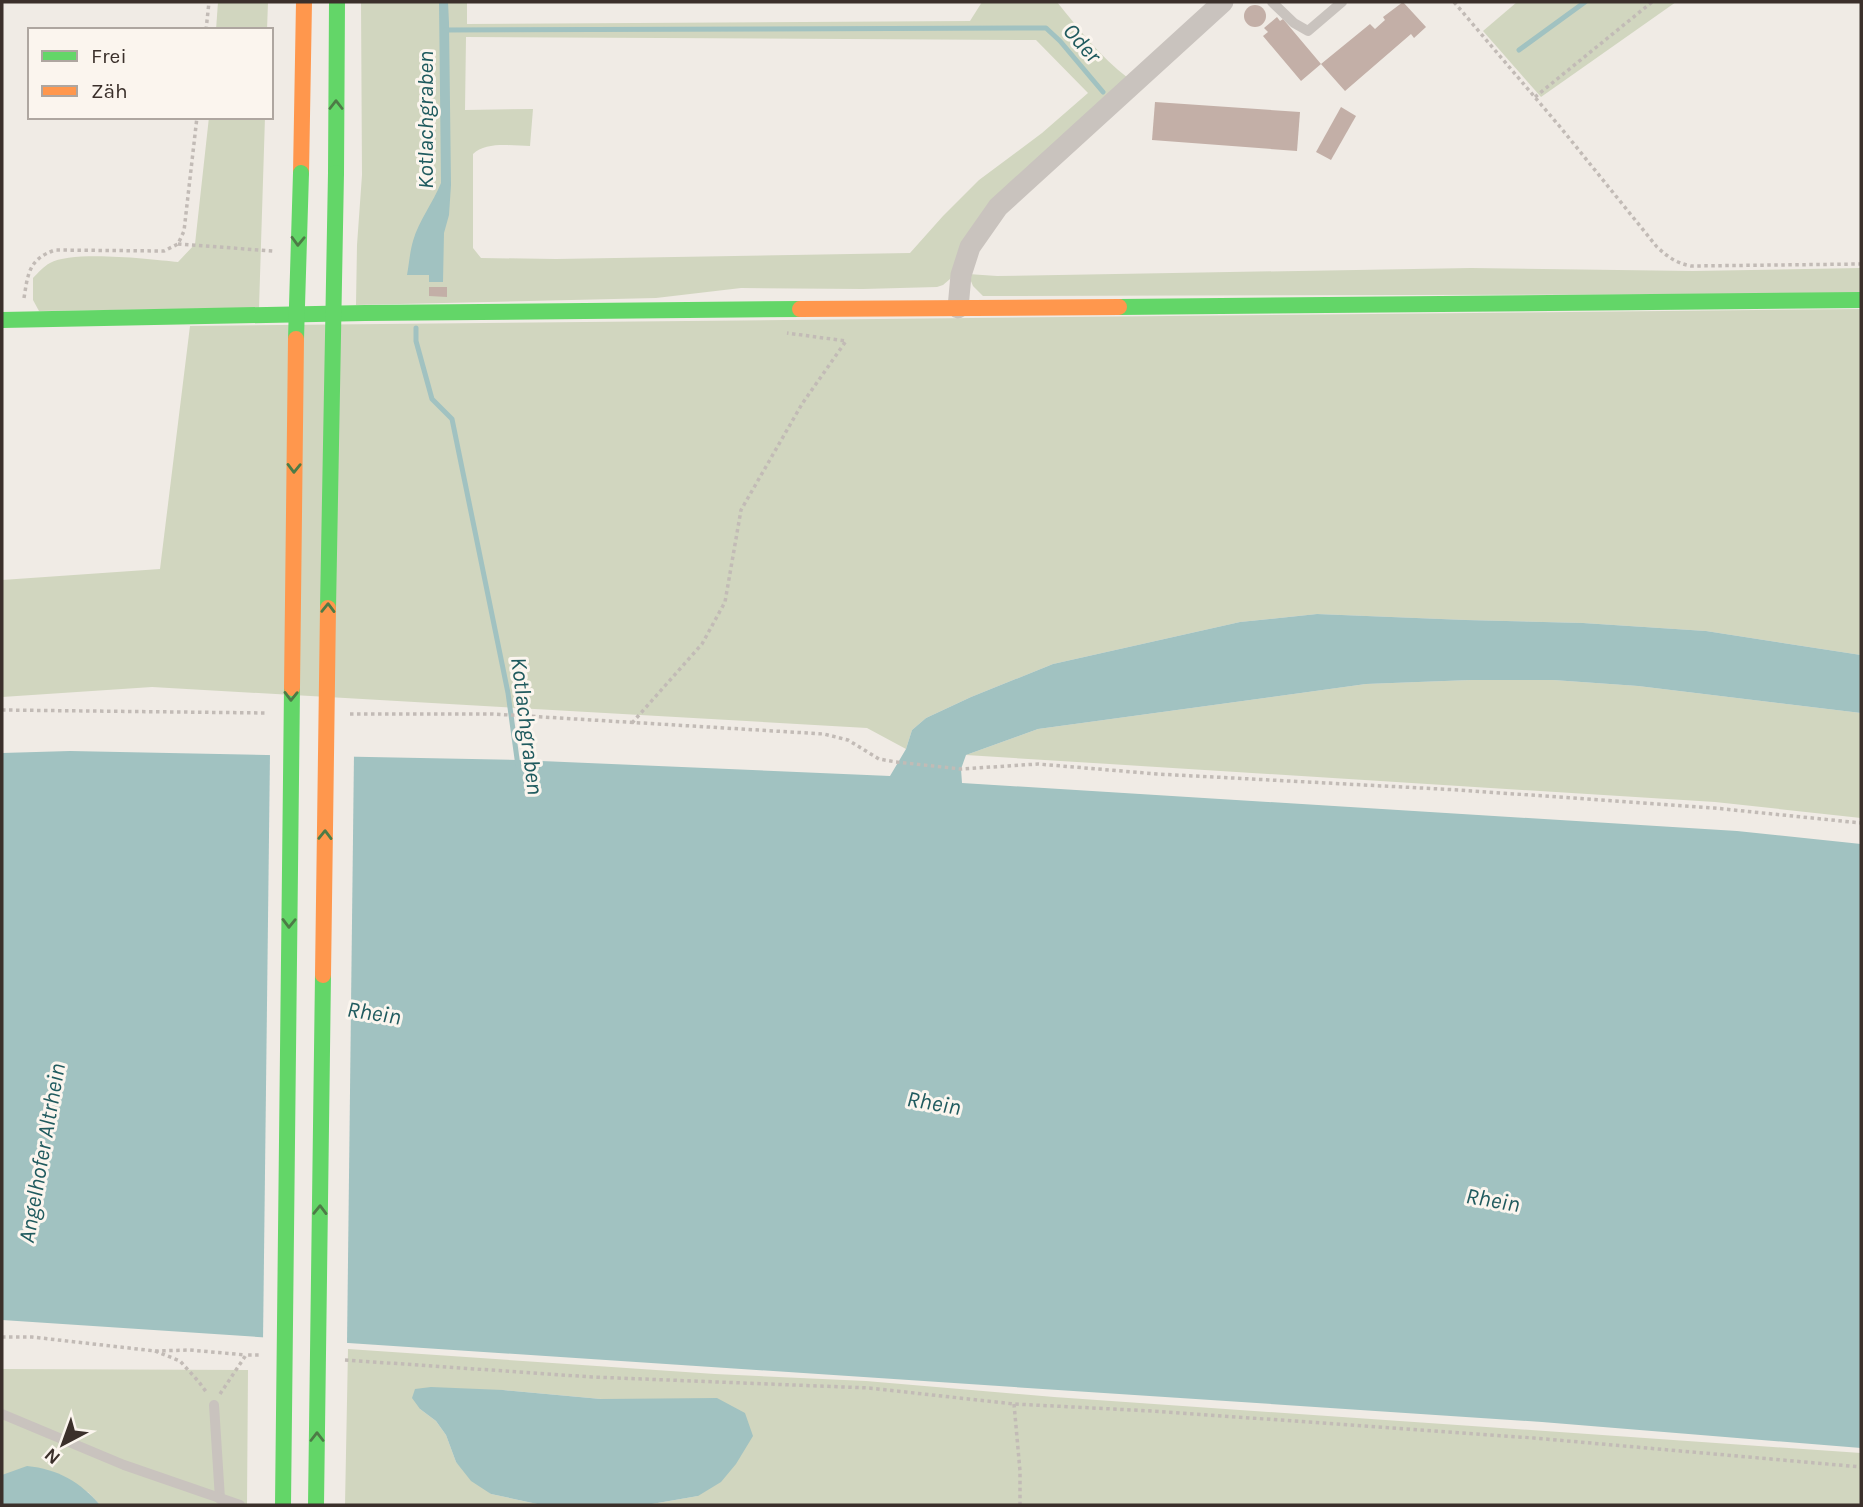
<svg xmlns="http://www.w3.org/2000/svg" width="1863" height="1507" viewBox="0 0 1863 1507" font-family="Karla,sans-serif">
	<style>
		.green { fill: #d1d6bf; fill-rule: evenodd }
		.water { fill: #a1c2c1 }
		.pier { fill: #f0ebe5 }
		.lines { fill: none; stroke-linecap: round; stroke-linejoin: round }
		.stream { stroke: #a1c2c1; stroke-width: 5 }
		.building { fill: #c3afa7 }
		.path { stroke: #c2bbb6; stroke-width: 3.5; stroke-dasharray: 3.5 3.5; stroke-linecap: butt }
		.lane { stroke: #c9c3be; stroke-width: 10 }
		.street { stroke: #c9c3be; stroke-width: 21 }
		.fast { stroke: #63d668; stroke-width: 16 }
		.slow { stroke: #ff974d; stroke-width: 16 }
		.fast-bridge { stroke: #63d668; stroke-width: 16 }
		.slow-bridge { stroke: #ff974d; stroke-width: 16 }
		.oneway { stroke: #4d7b46 }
		.labels { text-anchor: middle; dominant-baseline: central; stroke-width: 6; stroke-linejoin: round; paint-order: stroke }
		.water-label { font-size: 23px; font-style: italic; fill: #1f5a5e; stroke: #fbf5ee }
	</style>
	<rect width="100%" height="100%" fill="#f0ebe5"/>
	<g class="green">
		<polygon points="218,2 268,2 267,30 216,30"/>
		<path d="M361 2H467V24L970 21 982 2H1057C1079 29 1100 57 1128 78L1026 172 950 279 943 285 937 287 863 289 741 288 656 298 356 305 357 245 362 175ZM466 37 1036 40 1088 93 1042 133 979 180 943 216 910 253 556 259 481 258 473 248V154C486 141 513 146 530 146L533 109 465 110Z"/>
		<polygon points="1517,2 1676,2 1541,97 1483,31"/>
		<path d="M209 117H265L259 308 39 311 33 300V278C38 273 44 266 50 263 72 250 150 259 178 262L195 244Z"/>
		<polygon points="1471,268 1693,271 1861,268 1861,294 983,296 973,286 968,274 997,276"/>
		<polygon points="1861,309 1861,655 1706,631 1583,623 1466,620 1317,614 1240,622 1053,664 971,697 926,718 912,730 906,749 867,728 152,687 2,697 2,580 160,569 190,326"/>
		<polygon points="1471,680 1553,680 1638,686 1861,713 1861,818 1715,802 966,755 1038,729 1366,684"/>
		<polygon points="348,1349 715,1374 866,1381 1054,1397 1861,1453 1861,1505 646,1505 698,1496 601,1399 503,1390 420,1409 436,1421 446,1435 456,1462 491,1494 542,1505 345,1505"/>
		<polygon points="2,1369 248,1370 247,1505 100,1505 88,1492 2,1475"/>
	</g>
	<g class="water">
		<path d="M439 2H448L449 23 451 185 449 215 444 233 443 282H429V275H407C409 264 410 251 413 241 419 220 433 203 441 183Z"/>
		<polygon points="1317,614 1466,620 1583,623 1706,631 1861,655 1861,713 1638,686 1553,680 1471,680 1366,684 1038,729 966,755 961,769 962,783 1737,831 1861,844 1861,1448 1542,1422 2,1320 2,753 70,751 518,760 890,776 906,749 912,730 926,718 971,697 1053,664 1240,622"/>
		<polygon points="431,1387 503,1390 601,1399 717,1398 745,1413 753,1436 736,1464 721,1482 698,1496 646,1505 542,1505 491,1494 471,1481 456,1462 446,1435 436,1421 420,1409 412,1398 415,1389"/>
		<path d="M27 1466C58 1469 80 1482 100 1505H2V1475Z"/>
	</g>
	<polygon class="pier" points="270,752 354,753 347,1346 263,1341"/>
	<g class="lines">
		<g class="stream">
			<polyline points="445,30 1046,28 1060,41 1103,92"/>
			<polyline points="1519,50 1585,2"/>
			<polyline points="416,328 416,341 432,399 452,419 508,693 518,766"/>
		</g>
	</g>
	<g class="building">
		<polygon points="1403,2 1426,27 1414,38 1411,34 1345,91 1321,64 1370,24 1375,29 1385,20 1383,17"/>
		<circle cx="1255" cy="16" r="11"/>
		<polygon points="1277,17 1280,21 1283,19 1321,64 1301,81 1263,36 1268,32 1264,28"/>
		<polygon points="1155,102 1300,112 1297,151 1152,140"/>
		<polygon points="1341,107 1356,116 1331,160 1316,152"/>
		<polygon points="429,287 447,287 447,297 429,296"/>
	</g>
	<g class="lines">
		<g class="path">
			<path d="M1454 2 1561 128 1657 247C1668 257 1676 263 1691 266L1861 264"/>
			<polyline points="206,30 209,2"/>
			<polyline points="1535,97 1652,2"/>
			<polyline points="178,244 273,251"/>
			<path d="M24 298C28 273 29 259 55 250L164 251 178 244 184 231 197 117"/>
			<polyline points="2,710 266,713"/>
			<polyline points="350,714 493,714 824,734 848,740 879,759 896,762 961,769 1038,764 1157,774 1459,790 1714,808 1861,823"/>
			<polyline points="632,723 702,644 725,602 741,510 802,404 846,341 787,333"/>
			<polyline points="2,1337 32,1337 155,1351 190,1350 246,1355"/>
			<polyline points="155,1351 180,1361 199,1382 207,1393"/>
			<polyline points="345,1360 592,1377 869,1388 1014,1404 1152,1411 1534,1438 1861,1467"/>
			<polyline points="220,1394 246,1355 260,1355"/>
			<polyline points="1014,1404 1020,1471 1020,1505"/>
		</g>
		<g class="lane">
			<polyline points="1272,2 1294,23 1308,31 1342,2"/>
			<polyline points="214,1405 220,1499"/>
			<polyline points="2,1414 124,1465 240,1505"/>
		</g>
		<polyline class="street" points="958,308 961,275 970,247 998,207 1223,2"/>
		<g class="fast">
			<polyline points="336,173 337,2"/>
			<polyline points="1119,307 1861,300"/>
			<polyline points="2,320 365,313 800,309"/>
		</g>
		<g class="slow">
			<polyline points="301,173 304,2"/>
			<polyline points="800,309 1119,307"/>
		</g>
		<g class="fast-bridge">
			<polyline points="296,339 301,173"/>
			<polyline points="328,608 336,173"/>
			<polyline points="283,1505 292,688"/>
			<polyline points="316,1505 323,975"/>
		</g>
		<g class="slow-bridge">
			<polyline points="292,688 296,339"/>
			<polyline points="323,975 328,608"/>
		</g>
	</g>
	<defs><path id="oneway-chevron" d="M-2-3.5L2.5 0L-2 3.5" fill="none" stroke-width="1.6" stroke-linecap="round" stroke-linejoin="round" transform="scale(1.75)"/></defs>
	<g class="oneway">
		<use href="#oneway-chevron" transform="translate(336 105) rotate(-90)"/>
		<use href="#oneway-chevron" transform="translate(298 241) rotate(92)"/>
		<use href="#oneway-chevron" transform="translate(294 468) rotate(91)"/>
		<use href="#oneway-chevron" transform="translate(328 608) rotate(-89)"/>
		<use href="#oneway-chevron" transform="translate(291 696) rotate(91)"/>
		<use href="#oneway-chevron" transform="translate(325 835) rotate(-89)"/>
		<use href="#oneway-chevron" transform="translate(289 923) rotate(91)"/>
		<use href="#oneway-chevron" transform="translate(320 1210) rotate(-89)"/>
		<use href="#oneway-chevron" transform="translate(317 1437) rotate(-90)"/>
	</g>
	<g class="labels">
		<g class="water-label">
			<text transform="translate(1082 43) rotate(48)">Oder</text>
			<text transform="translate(425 120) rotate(-90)">Kotlachgraben</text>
			<text transform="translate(527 726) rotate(83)">Kotlachgraben</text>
			<text transform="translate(374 1013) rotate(9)">Rhein</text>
			<text transform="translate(934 1103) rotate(10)">Rhein</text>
			<text transform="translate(42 1153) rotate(-80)">Angelhofer Altrhein</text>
			<text transform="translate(1493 1200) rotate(10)">Rhein</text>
		</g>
	</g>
	<rect width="1863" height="1507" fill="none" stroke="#3b302b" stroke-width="7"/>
	<rect x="28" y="28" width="245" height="91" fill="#fbf5ee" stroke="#aea6a0" stroke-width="2"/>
	<rect x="42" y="51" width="35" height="10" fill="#63d668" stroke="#aea6a0" stroke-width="2"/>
	<text x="91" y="63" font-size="21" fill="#3b302b">Frei</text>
	<rect x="42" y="86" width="35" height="10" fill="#ff974d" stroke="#aea6a0" stroke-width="2"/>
	<text x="91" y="98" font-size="21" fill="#3b302b">Zäh</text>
	<g transform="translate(63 1444) rotate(221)" stroke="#fbf5ee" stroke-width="5" paint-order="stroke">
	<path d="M0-5L12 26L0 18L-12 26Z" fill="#3b302b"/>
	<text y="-10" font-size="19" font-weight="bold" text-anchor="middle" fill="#3b302b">N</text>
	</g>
</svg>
